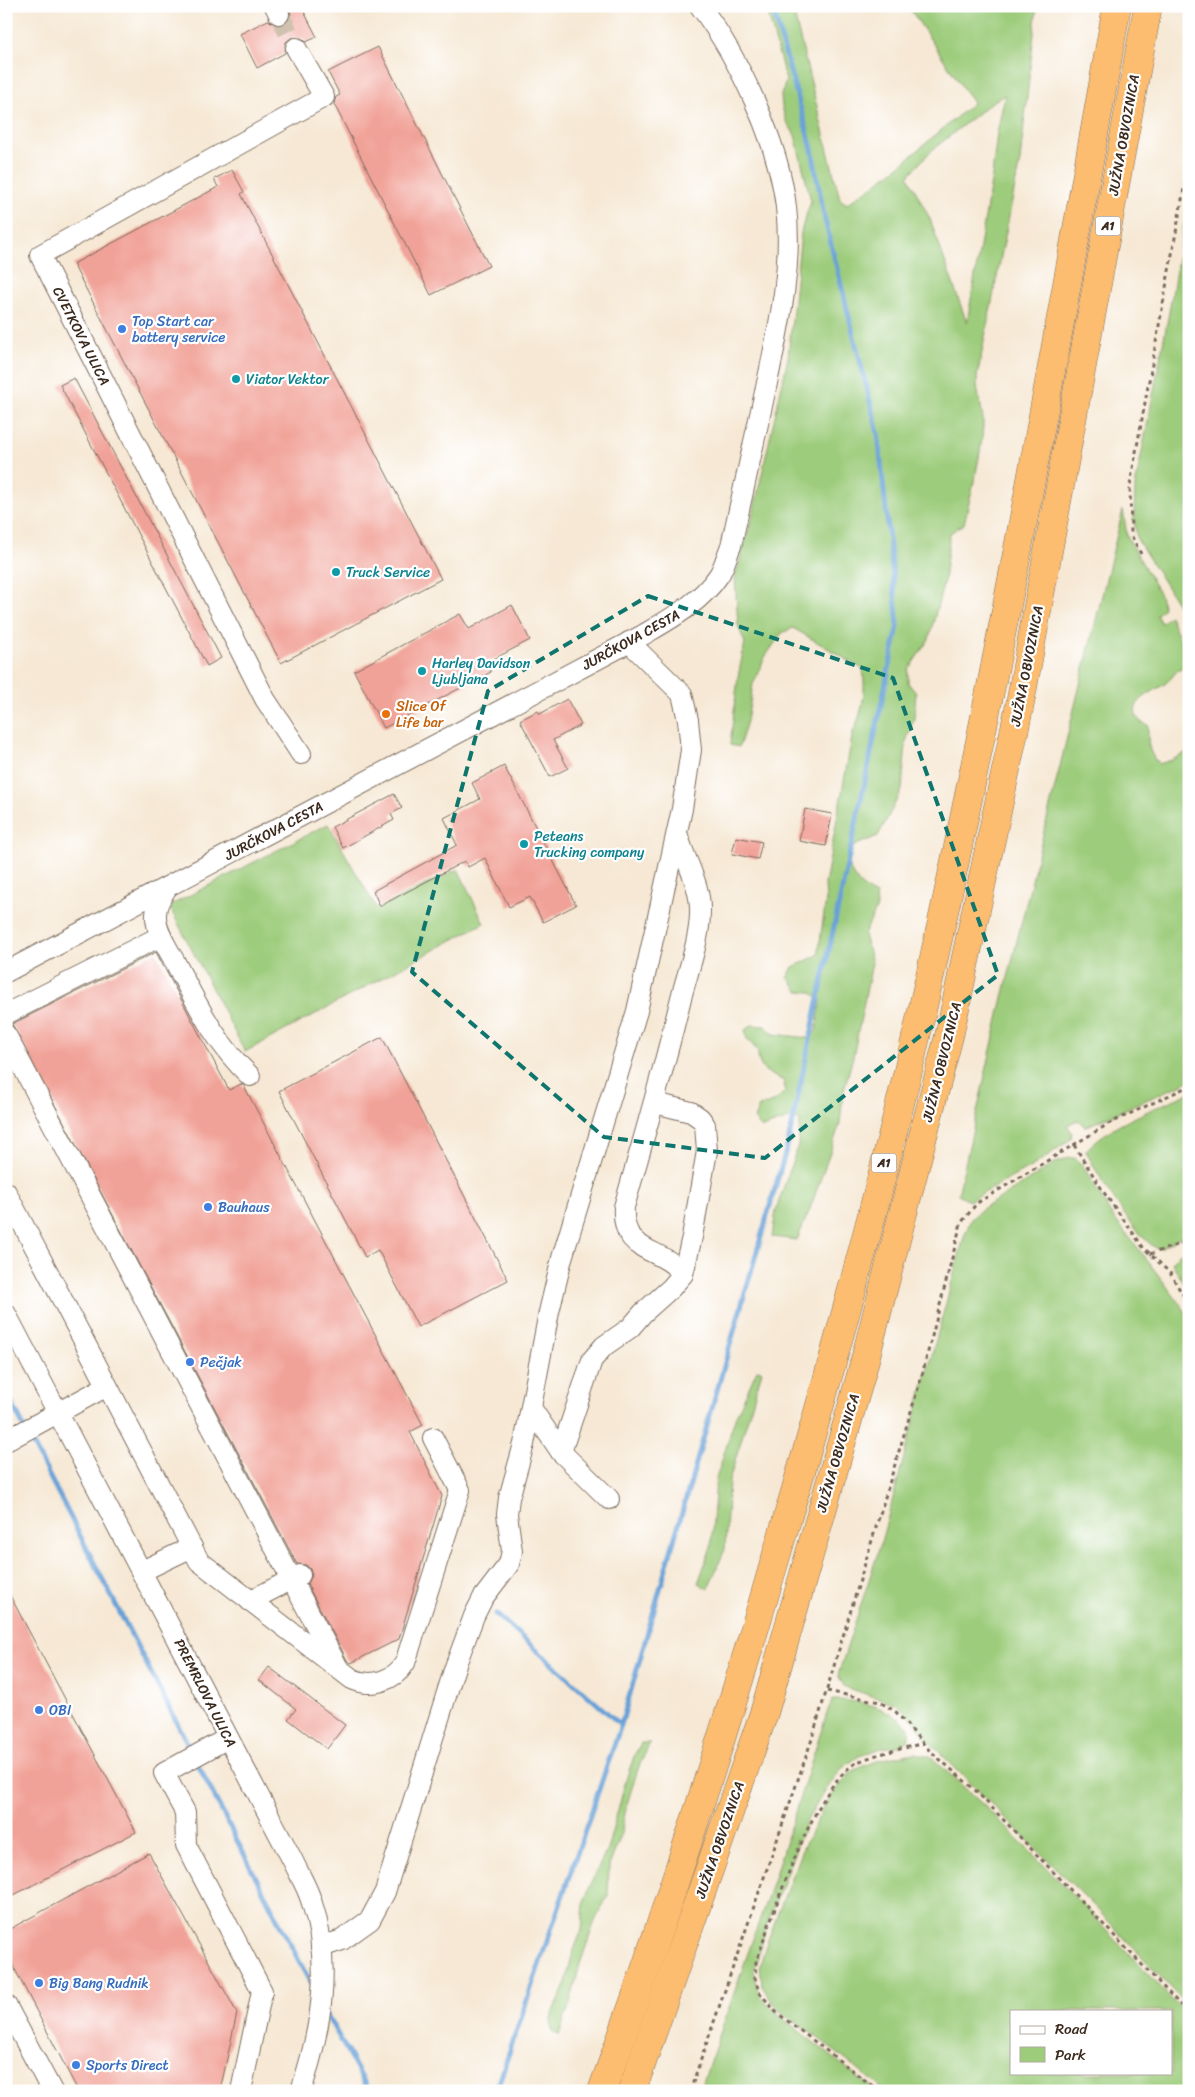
<svg xmlns="http://www.w3.org/2000/svg" width="1195" height="2097" viewBox="0 0 1195 2097" font-family="Sriracha,sans-serif">
	<style>
		.green { fill: #9dcc7b; stroke: #6c7b4c; fill-rule: evenodd }
		.lines { fill: none; stroke-linecap: round; stroke-linejoin: round }
		.stream { stroke: #67a1d7; stroke-width: 5 }
		.building { fill: #f1a298 }
		.minor-tunnel { stroke: #d1c2b0; stroke-width: 20; stroke-dasharray: 20 10; stroke-linecap: butt }
		.minor-casing { stroke: #7c6c5e; stroke-width: 22 }
		.highway-casing { stroke: #7c6c5e; stroke-width: 29 }
		.path { stroke: #7c6c5e; stroke-width: 3; stroke-dasharray: 4 4; stroke-linecap: butt }
		.minor { stroke: #fff; stroke-width: 20 }
		.highway { stroke: #fcbd6f; stroke-width: 28 }
		.marked { fill: none; stroke: #0f766e; stroke-width: 4; stroke-dasharray: 10 6; stroke-linejoin: round }
		.shop-dot { fill: #3f7fe0; stroke: #fff; stroke-width: 2 }
		.culture-dot { fill: #0f9aa8; stroke: #fff; stroke-width: 2 }
		.food-dot { fill: #e8710a; stroke: #fff; stroke-width: 2 }
		.labels { text-anchor: middle; dominant-baseline: central; stroke-width: 4.5; stroke-linejoin: round; paint-order: stroke }
		.shield { fill: #fff; stroke: #766a62; stroke-width: 1 }
		.shield-label { font-size: 12px; font-weight: bold; fill: #3b2a1e }
		.street-label { font-size: 14px; fill: #3b2a1e; stroke: #fff }
		.shop-label { font-size: 14px; fill: #366cbe; stroke: #fff; text-anchor: start }
		.culture-label { font-size: 14px; fill: #0d838f; stroke: #fff; text-anchor: start }
		.food-label { font-size: 14px; fill: #c56008; stroke: #fff; text-anchor: start }
	</style>
	<rect width="100%" height="100%" fill="#fff"/>
	<filter id="ink" filterUnits="userSpaceOnUse"><feTurbulence type="fractalNoise" baseFrequency=".02" numOctaves="2"/><feDisplacementMap in="SourceGraphic" scale="10" xChannelSelector="R" yChannelSelector="G"/><feConvolveMatrix kernelMatrix="1 2 1 2 8 2 1 2 1" color-interpolation-filters="sRGB"/></filter>
	<filter id="wash" filterUnits="userSpaceOnUse"><feTurbulence type="fractalNoise" baseFrequency=".0096" numOctaves="4" result="noise"/><feDisplacementMap in="SourceGraphic" scale="20" xChannelSelector="R" yChannelSelector="G"/><feGaussianBlur stdDeviation="1.12" result="paint"/><feColorMatrix in="noise" values="0 0 0 0 0 0 0 0 0 0 0 0 0 0 0 0 0 1.4 0 .05"/><feComposite in="paint" operator="in"/></filter>
	<g filter="url(#wash)">
		<rect width="100%" height="100%" fill="#f6e8d4"/>
		<g class="green">
			<path d="M766 6H792L840 199 847 204 897 168 973 103 908 6H1037L1020 161 977 377C976 396 984 408 983 426 981 459 971 492 964 524L950 533 944 581 929 639 908 670V683L916 693 914 718 906 742 902 790 878 836 854 846 847 862C854 879 860 887 876 895L877 907 864 935 872 963 853 1057 843 1093 840 1124 810 1209 797 1240 772 1237 776 1210 798 1145 800 1120 792 1118 762 1128 754 1119 759 1107 775 1101 785 1091 784 1081C769 1074 757 1070 758 1051L747 1039 745 1030 751 1025 765 1026 774 1034 808 1038 816 1031 821 1000 811 992 798 991 788 977 793 967 818 955 826 900 825 884 853 732C863 711 866 692 863 669L793 628 782 633 765 657 753 684 747 721 739 747 730 745 738 677 745 643 738 626 735 577 752 518 788 358 801 233C803 221 808 212 811 201L795 135 786 121 782 107 781 95 786 81ZM1005 95 997 133 992 176 967 323 930 219 908 176 931 151 992 102Z"/>
			<polygon points="1189,194 1189,630 1179,606 1137,539 1134,519 1135,487 1168,318"/>
			<path d="M1123 510 1127 536 1159 593 1164 608 1156 615 1161 623 1170 616 1189 660V667C1177 665 1175 676 1167 682 1156 692 1122 702 1141 722L1148 725C1148 741 1147 752 1159 764L1172 760 1189 751V1081L1085 1127 1078 1120 1067 1125 1072 1132 1071 1139 1036 1164 969 1201 958 1195 1000 1010Z"/>
			<polygon points="328,824 377,909 458,869 484,923 245,1052 169,906"/>
			<path d="M1189 1093V1232L1162 1248H1156C1133 1234 1098 1176 1086 1151 1104 1127 1161 1106 1189 1093Z"/>
			<polygon points="1069,1158 1075,1158 1083,1166 1112,1216 1138,1248 1189,1316 1189,2007 1097,1909 927,1740 916,1723 897,1704 850,1689 844,1686 838,1675 880,1546 964,1237 971,1219 982,1209 1007,1194 1055,1163"/>
			<polygon points="1182,1251 1189,1251 1189,1292 1172,1263"/>
			<polygon points="757,1370 762,1371 729,1481 725,1549 708,1589 698,1583 711,1547 716,1479 735,1418"/>
			<path d="M833 1700C862 1700 888 1707 909 1728V1739L900 1746 882 1748 859 1756 841 1769 821 1797 806 1822 767 1924 755 1968V1981L761 1997 785 2020 876 2091H700L772 1884 828 1710Z"/>
			<polygon points="641,1743 650,1743 638,1769 627,1804 620,1838 609,1866 608,1895 595,1921 580,1964 570,2004 559,2035 552,2032 551,2018 566,1983 571,1958 582,1929 584,1902 594,1876 607,1850 628,1773 635,1754"/>
			<path d="M915 1753 930 1756 992 1813 1088 1910 1189 2018V2091H885L813 2034 781 2012 771 2000 762 1986 760 1966 766 1945 801 1852 827 1801 852 1771 878 1760ZM1011 2011H1171V2073H1011Z"/>
		</g>
		<g class="lines">
			<g class="stream">
				<polyline points="6,1392 24,1427"/>
				<polyline points="28,1435 192,1752"/>
				<polyline points="496,1614 621,1725"/>
				<polyline points="195,1759 315,1992"/>
				<polyline points="327,2015 369,2091"/>
				<polyline points="496,2091 621,1725 788,1143 898,626 878,433 824,216 812,149 772,6"/>
			</g>
		</g>
		<g id="blocks">
			<g class="building">
				<polygon points="294,6 301,6 317,37 306,42 302,38 291,38 286,42 285,53 257,68 240,34 268,20 278,26 285,24 291,15 290,9"/>
				<polygon points="378,47 489,266 431,295 334,104 336,97 340,95 328,72"/>
				<polygon points="232,170 244,192 241,194 441,579 281,663 73,264 218,187 214,179"/>
				<polygon points="74,378 221,658 207,666 60,385"/>
				<polygon points="512,605 530,640 486,663 491,672 384,728 354,671 460,614 469,629"/>
				<polygon points="567,699 581,725 553,740 568,768 550,777 520,720 538,711 540,714"/>
				<polygon points="504,766 576,905 543,922 530,897 509,907 485,858 468,867 465,861 380,906 373,891 457,845 444,818 480,799 472,783"/>
				<polygon points="394,794 402,808 391,814 394,820 343,848 332,827"/>
				<polygon points="805,809 832,814 826,846 799,841"/>
				<polygon points="736,837 762,842 758,859 732,854"/>
				<polygon points="156,952 229,1090 241,1084 244,1086 423,1425 410,1432 442,1496 399,1639 351,1663 347,1660 307,1584 312,1576 310,1569 306,1565 297,1564 12,1024"/>
				<polygon points="382,1037 508,1280 418,1327 378,1250 365,1257 279,1091"/>
				<polygon points="6,1588 136,1832 6,1899"/>
				<polygon points="269,1667 345,1725 327,1749 288,1719 296,1709 259,1680"/>
				<polygon points="149,1853 237,2013 220,2091 78,2091 6,1952 6,1931"/>
			</g>
		</g>
	</g>
	<g filter="url(#ink)">
		<use href="#blocks" fill-opacity="0" stroke="#7c6c5e" stroke-width="1"/>
		<g class="lines">
			<polyline class="minor-tunnel" points="279,14 296,48"/>
			<g class="minor-casing">
				<g id="minor">
					<polyline points="275,6 279,14"/>
					<polyline points="296,48 324,97 40,255 265,699 301,754"/>
					<path d="M678 836C685 861 701 885 700 912 700 939 688 971 681 998 664 1068 644 1138 624 1207 621 1255 660 1245 683 1274"/>
					<path d="M166 889C160 899 155 907 156 918 157 934 169 950 176 964 197 1004 216 1044 250 1076"/>
					<path d="M6 972 643 635C672 618 700 603 719 575 724 567 727 555 731 546 743 492 755 438 767 383 779 326 793 266 786 207 779 143 739 58 700 6"/>
					<polyline points="6,1014 161,936"/>
					<polyline points="6,1035 336,1664"/>
					<path d="M6 1192 199 1561 352 1679C371 1688 394 1681 405 1663L460 1490 433 1438"/>
					<path d="M6 1314 293 1861C299 1874 307 1887 311 1900 333 1964 321 2029 301 2091"/>
					<polyline points="531,1408 561,1452 609,1499"/>
					<polyline points="6,1441 107,1386"/>
					<polyline points="561,1452 592,1360 604,1346 630,1328 643,1313 671,1288 683,1274 692,1237 707,1151 705,1125 700,1118 691,1112 655,1103"/>
					<polyline points="142,1571 192,1547"/>
					<polyline points="250,1601 300,1575"/>
					<polyline points="228,1738 164,1773 185,1812 186,1845 262,1991 241,2091"/>
					<polyline points="321,1947 342,1940 370,1920 385,1892 455,1667 474,1616 483,1598 509,1564 512,1551 507,1514 509,1498 524,1444 549,1312 562,1258 637,1011 682,809 691,750 688,720 682,694 629,642"/>
					<polyline points="6,2005 52,2091"/>
				</g>
			</g>
			<g class="highway-casing">
				<g id="highway">
					<path d="M602 2091C670 1905 730 1716 785 1526 834 1360 880 1193 919 1024 996 688 1056 347 1117 6"/>
					<polyline points="632,2091 764,1713 861,1375 950,1032 1020,704 1148,6"/>
				</g>
			</g>
			<g class="path">
				<polyline points="1141,554 1131,535 1130,485 1189,161"/>
				<polyline points="1074,1145 1105,1194 1143,1247 1170,1273 1189,1305"/>
				<polyline points="1150,1254 1189,1241"/>
				<polyline points="827,1691 880,1702 896,1712 928,1749 975,1790 1189,2014"/>
				<polyline points="690,2091 811,1742 922,1375 961,1223 977,1203 1110,1123 1189,1086"/>
				<path d="M879 2091 776 2012 759 1992 755 1978 756 1962C773 1914 811 1797 850 1767 865 1755 904 1749 923 1743"/>
			</g>
			<use href="#minor" class="minor"/>
			<use href="#highway" class="highway"/>
		</g>
	</g>
	<path class="marked" d="M648 596 893 678 998 975 765 1158 604 1137 412 972 488 691Z"/>
	<g class="shop-dot">
		<circle cx="122" cy="329" r="5"/>
		<circle cx="208" cy="1207" r="5"/>
		<circle cx="190" cy="1362" r="5"/>
		<circle cx="39" cy="1710" r="5"/>
		<circle cx="39" cy="1983" r="5"/>
		<circle cx="76" cy="2065" r="5"/>
	</g>
	<g class="culture-dot">
		<circle cx="236" cy="379" r="5"/>
		<circle cx="336" cy="572" r="5"/>
		<circle cx="422" cy="671" r="5"/>
		<circle cx="524" cy="844" r="5"/>
	</g>
	<circle class="food-dot" cx="386" cy="714" r="5"/>
	<g class="labels">
		<g class="shield">
			<rect x="1095.5" y="216.5" width="25" height="19" rx="4"/>
			<rect x="871.5" y="1153.5" width="25" height="19" rx="4"/>
		</g>
		<g class="shield-label">
			<text x="1108" y="226">A1</text>
			<text x="884" y="1163">A1</text>
		</g>
		<g class="street-label">
			<text transform="translate(1124 135) rotate(-80)">JUŽNA OBVOZNICA</text>
			<text transform="translate(81 336) rotate(63)">CVETKOVA ULICA</text>
			<text transform="translate(631 640) rotate(-29)">JURČKOVA CESTA</text>
			<text transform="translate(1027 666) rotate(-79)">JUŽNA OBVOZNICA</text>
			<text transform="translate(274 831) rotate(-28)">JURČKOVA CESTA</text>
			<text transform="translate(942 1062) rotate(-76)">JUŽNA OBVOZNICA</text>
			<text transform="translate(838 1453) rotate(-74)">JUŽNA OBVOZNICA</text>
			<text transform="translate(205 1693) rotate(63)">PREMRLOVA ULICA</text>
			<text transform="translate(720 1840) rotate(-71)">JUŽNA OBVOZNICA</text>
		</g>
		<g class="shop-label">
			<text x="132" y="321">Top Start car<tspan x="132" dy="16">battery service</tspan></text>
			<text x="218" y="1207">Bauhaus</text>
			<text x="200" y="1362">Pečjak</text>
			<text x="49" y="1710">OBI</text>
			<text x="49" y="1983">Big Bang Rudnik</text>
			<text x="86" y="2065">Sports Direct</text>
		</g>
		<g class="culture-label">
			<text x="246" y="379">Viator Vektor</text>
			<text x="346" y="572">Truck Service</text>
			<text x="432" y="663">Harley Davidson<tspan x="432" dy="16">Ljubljana</tspan></text>
			<text x="534" y="836">Peteans<tspan x="534" dy="16">Trucking company</tspan></text>
		</g>
		<g class="food-label">
			<text x="396" y="706">Slice Of<tspan x="396" dy="16">Life bar</tspan></text>
		</g>
	</g>
	<rect width="1195" height="2097" fill="none" stroke="#fff" stroke-width="25"/>
	<rect x="1010" y="2010" width="162" height="65" fill="#ffffff" stroke="#b1aaa5"/>
	<rect x="1020" y="2026" width="25" height="8" fill="#ffffff" stroke="#b1aaa5"/>
	<text x="1055" y="2034" font-size="15" fill="#3b2a1e">Road</text>
	<rect x="1020" y="2047" width="25" height="15" fill="#9dcc7b" stroke="#b1aaa5"/>
	<text x="1055" y="2060" font-size="15" fill="#3b2a1e">Park</text>
</svg>
